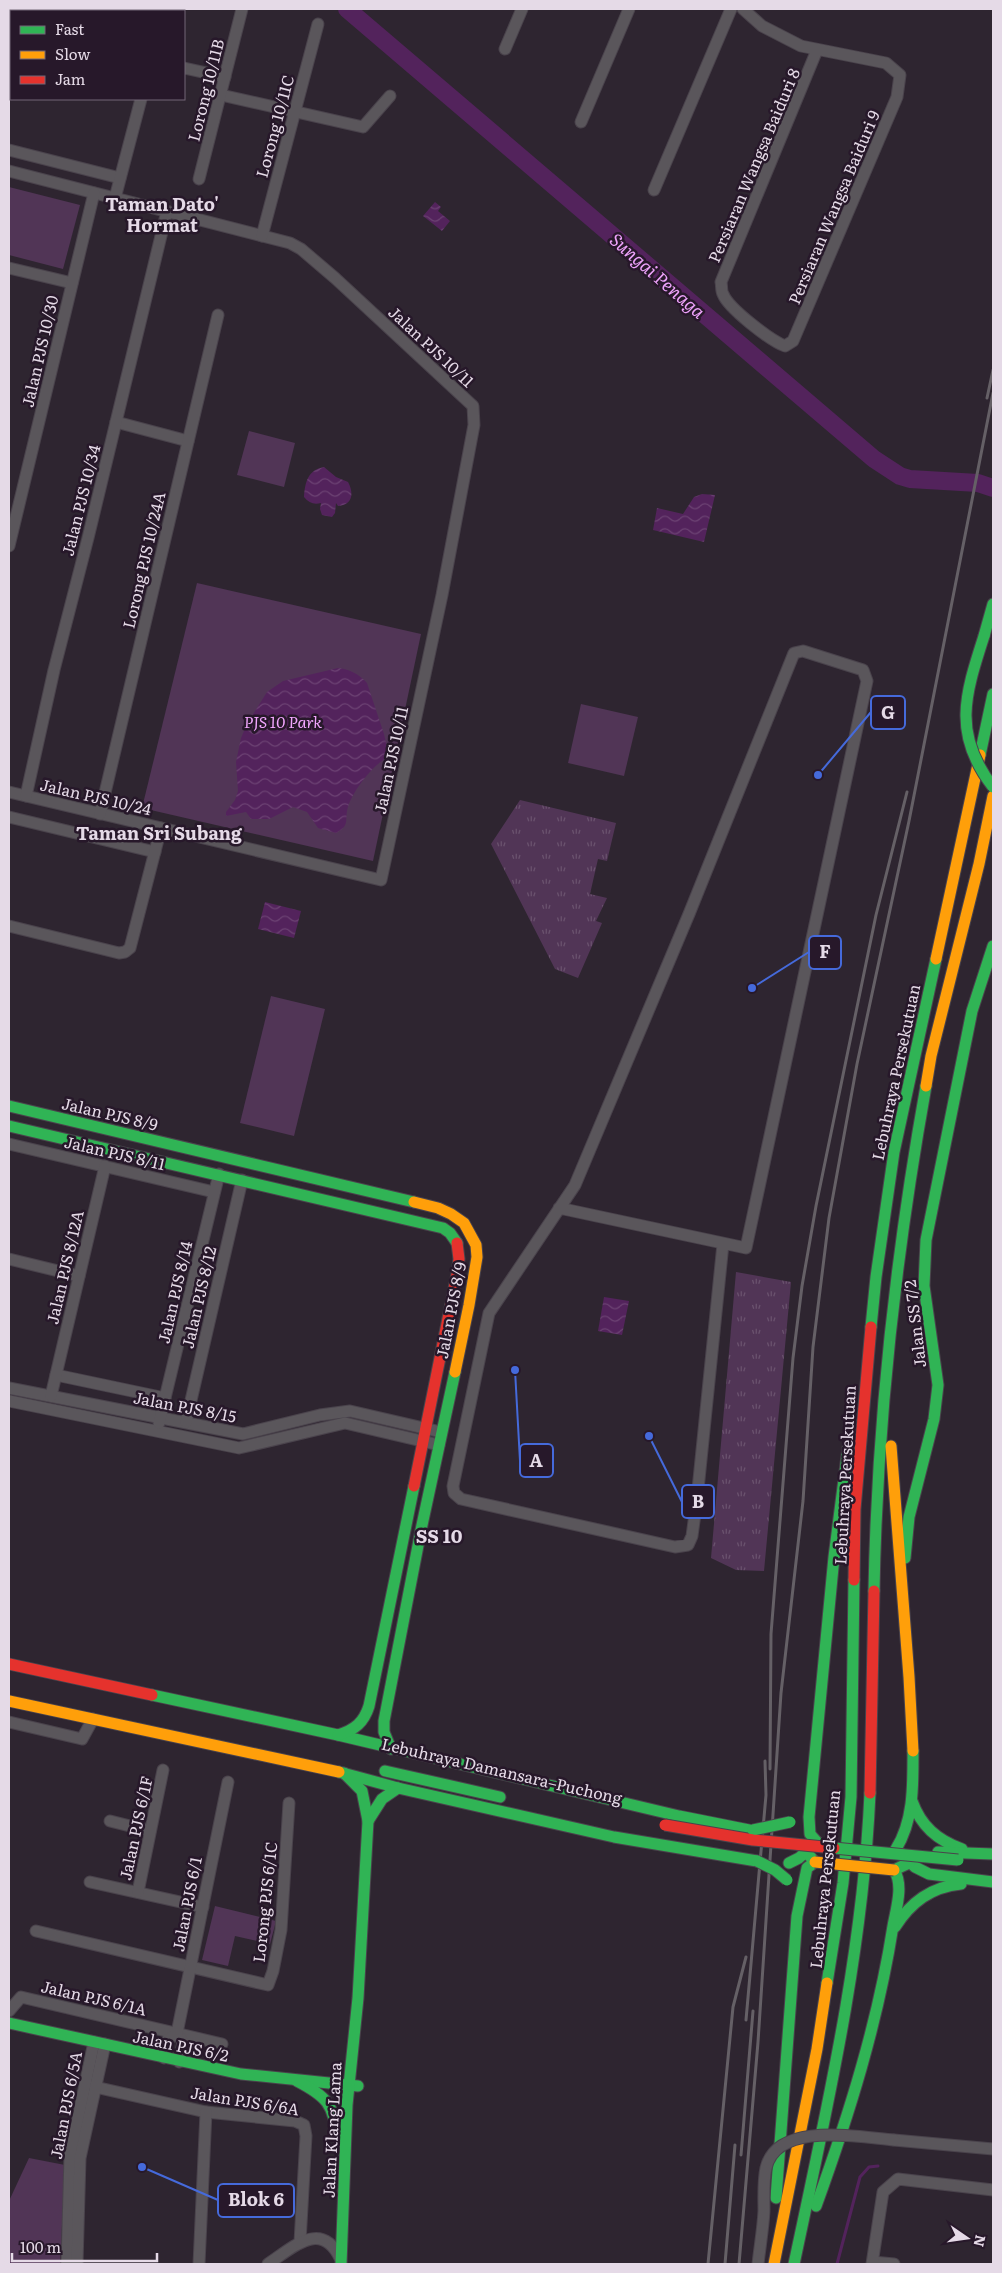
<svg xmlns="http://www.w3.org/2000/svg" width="1002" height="2273" viewBox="0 0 1002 2273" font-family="Literata,serif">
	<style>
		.grass { fill: url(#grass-tufts) }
		.park { fill: #513556 }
		.water { fill: url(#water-waves) }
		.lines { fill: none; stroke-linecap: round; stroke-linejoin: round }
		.stream { stroke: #53235c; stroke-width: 3 }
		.river { stroke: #53235c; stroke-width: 18 }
		.street-casing { stroke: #4a434c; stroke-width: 13 }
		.fast-casing { stroke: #4a434c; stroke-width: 13 }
		.slow-casing { stroke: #4a434c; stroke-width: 13 }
		.jam-casing { stroke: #4a434c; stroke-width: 13 }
		.street { stroke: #5a565b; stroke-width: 11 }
		.fast { stroke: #30b455; stroke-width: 11 }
		.slow { stroke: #ff9f0a; stroke-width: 11 }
		.jam { stroke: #e5322d; stroke-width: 11 }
		.rail { stroke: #656066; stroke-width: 3 }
		.street-bridge-casing { stroke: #4a434c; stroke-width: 13; stroke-linecap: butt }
		.fast-bridge-casing { stroke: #4a434c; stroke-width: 13; stroke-linecap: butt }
		.slow-bridge-casing { stroke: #4a434c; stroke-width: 13; stroke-linecap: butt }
		.jam-bridge-casing { stroke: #4a434c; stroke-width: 13; stroke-linecap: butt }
		.street-bridge { stroke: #5a565b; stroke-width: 11 }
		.fast-bridge { stroke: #30b455; stroke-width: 11 }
		.slow-bridge { stroke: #ff9f0a; stroke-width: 11 }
		.jam-bridge { stroke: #e5322d; stroke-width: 11 }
		.labels { text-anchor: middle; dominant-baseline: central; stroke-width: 5; stroke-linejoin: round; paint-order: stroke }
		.street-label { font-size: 16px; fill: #e5dae7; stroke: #27182a }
		.park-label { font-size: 16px; font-style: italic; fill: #f2a6fe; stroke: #27182a }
		.neighbourhood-label { font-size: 18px; font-weight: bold; fill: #e5dae7; stroke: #27182a }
		.water-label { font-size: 18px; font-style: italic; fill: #eda2fa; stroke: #27182a }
		.quarter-label { font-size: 19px; font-weight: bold; fill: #e5dae7; stroke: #27182a }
		.leader { fill: none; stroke: #456adb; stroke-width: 2 }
		.callout-dot { fill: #456adb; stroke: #27182a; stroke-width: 2 }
		.callout { fill: #27182a; stroke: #456adb; stroke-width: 2 }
		.callout-label { font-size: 18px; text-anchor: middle; font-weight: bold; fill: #e5dae7 }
	</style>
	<defs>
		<pattern id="grass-tufts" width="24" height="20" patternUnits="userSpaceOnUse" patternTransform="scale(1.25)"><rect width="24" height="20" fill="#513556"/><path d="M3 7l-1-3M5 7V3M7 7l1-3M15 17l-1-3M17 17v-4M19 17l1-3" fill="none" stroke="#6a526e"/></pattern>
		<pattern id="water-waves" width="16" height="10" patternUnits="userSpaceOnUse" patternTransform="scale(1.25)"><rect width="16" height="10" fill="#53235c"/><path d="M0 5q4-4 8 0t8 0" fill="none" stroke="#6c4273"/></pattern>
	</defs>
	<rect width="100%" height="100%" fill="#2e2530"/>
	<g class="grass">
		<polygon points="520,800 616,823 607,861 598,859 590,894 607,898 596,921 602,923 578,978 555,969 491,844"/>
		<polygon points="736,1272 791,1282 764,1571 736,1570 711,1558"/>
	</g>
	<g class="park">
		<polygon points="9,187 80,205 63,269 9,255"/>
		<polygon points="249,431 295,443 284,487 237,475"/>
		<polygon points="197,583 421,634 373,861 142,808"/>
		<polygon points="581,704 638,717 624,776 568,763"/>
		<polygon points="271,996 325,1009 294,1136 240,1123"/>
		<polygon points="215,1906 276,1921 270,1944 235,1936 228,1966 202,1960"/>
		<polygon points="29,2158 65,2165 60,2264 9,2264 9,2201"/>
	</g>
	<g class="water">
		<polygon points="435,202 441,207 438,211 450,221 442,231 423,216"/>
		<path d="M324 467 336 477 348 482C354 493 353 505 338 506L336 503 335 513 332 517 322 515 320 509 321 503C314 505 309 503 304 497 305 482 308 470 324 467Z"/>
		<polygon points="702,494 715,495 704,542 653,530 657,508 683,514 694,497"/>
		<path d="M338 668C349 669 359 674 367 683L384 734 389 756C374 764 353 790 348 807 344 820 351 825 336 833L318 828 307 812 293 807 269 819H251L246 812 226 816V812L235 800 238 791 236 762 241 738 247 724 267 692 283 681Z"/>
		<polygon points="265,902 301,911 294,938 258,929"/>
		<polygon points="604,1297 629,1301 622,1335 598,1331"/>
	</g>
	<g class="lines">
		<polyline class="stream" points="837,2264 860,2177 869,2167 878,2166"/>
		<polyline class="river" points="347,9 874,459 900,476 910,479 978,483 993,488"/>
		<g class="street-casing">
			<g id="street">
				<path d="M743 9 762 26 801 46 886 63 900 75 897 97 793 341 785 346C771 341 728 308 723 294 721 291 722 286 721 282L817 50"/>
				<polyline points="86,11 86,9"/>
				<polyline points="164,11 165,9"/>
				<polyline points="9,35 11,36"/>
				<polyline points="505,49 522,9"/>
				<polyline points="9,57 11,57"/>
				<polyline points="184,68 225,77"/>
				<polyline points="221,95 363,127 390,96"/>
				<polyline points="581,122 629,9"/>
				<polyline points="9,150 120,178"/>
				<polyline points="9,171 290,243 301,249 335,278 473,406 474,425 442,595 381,880 9,792"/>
				<polyline points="199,179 242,9"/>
				<polyline points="654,190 731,9"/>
				<polyline points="115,198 141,99"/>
				<polyline points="262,236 318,24"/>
				<polyline points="9,268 72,283"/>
				<polyline points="116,422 188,441"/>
				<polyline points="9,546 94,193"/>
				<polyline points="26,796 54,670 88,538 167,211"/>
				<polyline points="100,814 218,315"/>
				<polyline points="9,817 155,852"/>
				<polyline points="9,926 119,953 125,952 130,948 161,828"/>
				<polyline points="9,1144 214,1192"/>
				<polyline points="559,1208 746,1248 867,681 863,670 803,651 794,653 689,914 575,1185 489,1313 453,1486 454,1493 461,1499 675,1547 688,1545 692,1536 697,1499 723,1244"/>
				<polyline points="9,1259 79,1276"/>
				<polyline points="56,1375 165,1398"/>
				<polyline points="9,1388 243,1434 320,1415 350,1411 441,1432"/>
				<polyline points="51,1396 105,1166"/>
				<polyline points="9,1401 239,1448 345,1423 439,1445"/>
				<polyline points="186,1422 242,1180"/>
				<polyline points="159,1423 219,1174"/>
				<polyline points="9,1722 82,1739 93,1719"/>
				<polyline points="110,1821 150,1831"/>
				<polyline points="90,1882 203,1907"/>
				<polyline points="138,1892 163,1770"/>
				<polyline points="36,1931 268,1985 273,1971 281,1930 289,1803"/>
				<polyline points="9,2011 21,1997 222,2044"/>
				<polyline points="177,2033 183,2042 179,2062"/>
				<polyline points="164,2058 168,2039 177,2033 228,1782"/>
				<polyline points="95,2087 206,2112 295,2121 304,2125 306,2136 300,2242"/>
				<polyline points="894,2140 993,2149"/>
				<polyline points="873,2262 894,2264"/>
				<polyline points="67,2264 70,2156 94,2042"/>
				<polyline points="77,2264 80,2158 105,2044"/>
				<polyline points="199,2264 206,2112"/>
				<path d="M268 2264C292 2248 321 2219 340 2258"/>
				<polyline points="872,2264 883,2192 898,2179 993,2190"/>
			</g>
		</g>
		<g class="fast-casing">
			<g id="fast">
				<polyline points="984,636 993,604"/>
				<polyline points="980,755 993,694"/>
				<polyline points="9,1106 414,1202"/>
				<polyline points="9,1126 443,1228 450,1233 457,1243"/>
				<polyline points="871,1327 876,1277 894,1152 936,959"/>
				<polyline points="905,1558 909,1517 934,1419 938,1385 924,1286 926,1240 972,1011 993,946"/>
				<path d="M874 1591C877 1422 896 1253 926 1086"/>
				<polyline points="152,1695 338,1735 679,1816 749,1830"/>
				<path d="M338 1735C355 1730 364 1722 369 1706L414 1486"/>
				<polyline points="391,1749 384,1732 384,1721 422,1525 455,1372"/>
				<path d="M913 1751C913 1785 914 1820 896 1849L915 1867 929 1874 993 1882"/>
				<polyline points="385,1771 500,1797"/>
				<polyline points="339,1772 398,1788 614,1837 757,1861"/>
				<path d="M912 1801C921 1826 937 1840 962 1849"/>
				<polyline points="368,1821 382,1799 398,1788"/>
				<polyline points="938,1852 993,1854"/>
				<polyline points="789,1863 799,1858 817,1842 810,1834 809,1817 834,1557 848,1448"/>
				<path d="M895 1927C911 1902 931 1887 961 1884"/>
				<polyline points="827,1983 843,1883 851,1797 854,1580"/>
				<polyline points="9,2023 241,2074 358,2086"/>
				<path d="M297 2081C326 2096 334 2104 337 2137"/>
				<polyline points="776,2198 797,1916 807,1868 815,1862 806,1852"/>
				<path d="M816 2206C849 2115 878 2022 893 1926 896 1909 904 1885 894 1870L909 1863"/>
				<polyline points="341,2264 347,2105 358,1998 368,1821 362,1791 344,1773"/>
				<path d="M794 2264C827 2108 863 1953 870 1793"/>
			</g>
		</g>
		<g class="slow-casing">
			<g id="slow">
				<polyline points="936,959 980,755"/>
				<polyline points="926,1086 931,1056 979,864 993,796"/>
				<polyline points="414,1202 438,1208 451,1214 464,1223 476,1245 477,1257 469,1305 455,1372"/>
				<polyline points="891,1446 909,1677 913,1751"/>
				<polyline points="9,1701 339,1772"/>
				<polyline points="774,2264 817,2049 827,1983"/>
			</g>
		</g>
		<g class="jam-casing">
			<g id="jam">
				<polyline points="414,1486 457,1274 459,1259 457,1243"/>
				<polyline points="854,1580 855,1509 871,1327"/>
				<polyline points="9,1664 152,1695"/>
				<polyline points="870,1793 874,1591"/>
			</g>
		</g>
		<use href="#street" class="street"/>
		<use href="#fast" class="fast"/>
		<use href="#slow" class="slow"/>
		<use href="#jam" class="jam"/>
		<g class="rail">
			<polyline points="987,398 993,370"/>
			<polyline points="770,1769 771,1634 793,1358 802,1286 816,1206 876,915 907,792"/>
			<polyline points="746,2020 766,1795 765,1761"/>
			<polyline points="741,2155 753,2011"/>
			<polyline points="708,2264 733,2007 746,1957"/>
			<polyline points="725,2264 735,2145"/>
			<polyline points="739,2264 758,2042 781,1693 803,1501 813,1347 829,1218 857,1064 909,821 993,393"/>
		</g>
		<g class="street-bridge-casing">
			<path id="street-bridge" d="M758 2264C760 2246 763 2229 764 2211 764 2197 763 2181 766 2168 777 2121 858 2137 894 2140"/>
		</g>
		<g class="fast-bridge-casing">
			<g id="fast-bridge">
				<path d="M984 636C965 695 952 734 993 787"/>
				<polyline points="753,1830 790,1822"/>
				<polyline points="834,1848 958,1860"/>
				<polyline points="757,1861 775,1870 787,1880"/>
			</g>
		</g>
		<g class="slow-bridge-casing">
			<polyline id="slow-bridge" points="815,1862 894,1870"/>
		</g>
		<g class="jam-bridge-casing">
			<polyline id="jam-bridge" points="665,1825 753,1840 834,1848"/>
		</g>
		<use href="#street-bridge" class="street-bridge"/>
		<use href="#fast-bridge" class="fast-bridge"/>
		<use href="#slow-bridge" class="slow-bridge"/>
		<use href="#jam-bridge" class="jam-bridge"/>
	</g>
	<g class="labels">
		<g class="street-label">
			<text transform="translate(205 90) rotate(-76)">Lorong 10/11B</text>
			<text transform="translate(274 126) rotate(-75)">Lorong 10/11C</text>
			<text transform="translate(753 165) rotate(-67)">Persiaran Wangsa Baiduri 8</text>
			<text transform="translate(833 207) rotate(-67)">Persiaran Wangsa Baiduri 9</text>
			<text transform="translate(432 346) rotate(43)">Jalan PJS 10/11</text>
			<text transform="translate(39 351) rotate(-77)">Jalan PJS 10/30</text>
			<text transform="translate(80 500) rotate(-76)">Jalan PJS 10/34</text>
			<text transform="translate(143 560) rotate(-77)">Lorong PJS 10/24A</text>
			<text transform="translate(390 760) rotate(-78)">Jalan PJS 10/11</text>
			<text transform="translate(96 796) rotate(13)">Jalan PJS 10/24</text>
			<text transform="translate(895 1072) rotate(-78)">Lebuhraya Persekutuan</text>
			<text transform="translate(110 1113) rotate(13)">Jalan PJS 8/9</text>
			<text transform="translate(115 1152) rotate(13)">Jalan PJS 8/11</text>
			<text transform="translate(64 1267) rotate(-77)">Jalan PJS 8/12A</text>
			<text transform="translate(174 1292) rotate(-77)">Jalan PJS 8/14</text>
			<text transform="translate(198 1297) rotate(-77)">Jalan PJS 8/12</text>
			<text transform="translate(450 1310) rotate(-79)">Jalan PJS 8/9</text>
			<text transform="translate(914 1324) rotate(-97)">Jalan SS 7/2</text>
			<text transform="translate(185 1406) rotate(11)">Jalan PJS 8/15</text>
			<text transform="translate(844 1475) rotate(-87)">Lebuhraya Persekutuan</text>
			<text transform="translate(502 1770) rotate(13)">Lebuhraya Damansara–Puchong</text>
			<text transform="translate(135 1828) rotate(-78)">Jalan PJS 6/1F</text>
			<text transform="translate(824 1879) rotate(-84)">Lebuhraya Persekutuan</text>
			<text transform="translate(264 1902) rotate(-84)">Lorong PJS 6/1C</text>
			<text transform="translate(186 1904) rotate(-79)">Jalan PJS 6/1</text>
			<text transform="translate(94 1997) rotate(13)">Jalan PJS 6/1A</text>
			<text transform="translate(181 2045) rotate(12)">Jalan PJS 6/2</text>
			<text transform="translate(245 2100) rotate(9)">Jalan PJS 6/6A</text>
			<text transform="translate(65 2105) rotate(-79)">Jalan PJS 6/5A</text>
			<text transform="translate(331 2130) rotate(-87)">Jalan Klang Lama</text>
		</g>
		<g class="park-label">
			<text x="283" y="721">PJS 10 Park</text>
		</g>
		<g class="neighbourhood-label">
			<text x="162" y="203">Taman Dato'<tspan x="162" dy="21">Hormat</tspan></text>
			<text x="159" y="832">Taman Sri Subang</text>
		</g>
		<g class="water-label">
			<text transform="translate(658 275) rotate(41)">Sungai Penaga</text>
		</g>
		<g class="quarter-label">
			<text x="439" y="1535">SS 10</text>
		</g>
	</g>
	<path class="leader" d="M818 775L871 712M752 988L809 952M515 1370L520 1461M649 1436L682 1502M142 2167L218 2200"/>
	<g class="callout-dot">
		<circle cx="818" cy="775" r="5"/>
		<circle cx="752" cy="988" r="5"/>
		<circle cx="515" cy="1370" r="5"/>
		<circle cx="649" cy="1436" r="5"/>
		<circle cx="142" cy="2167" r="5"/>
	</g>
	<g class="callout">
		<rect x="871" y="696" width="34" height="33" rx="5"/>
		<rect x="809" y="936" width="32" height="33" rx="5"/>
		<rect x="520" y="1444" width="33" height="33" rx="5"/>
		<rect x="682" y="1485" width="32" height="33" rx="5"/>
		<rect x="218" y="2184" width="76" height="33" rx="5"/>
	</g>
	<g class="callout-label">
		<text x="888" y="719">G</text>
		<text x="825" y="958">F</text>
		<text x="536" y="1467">A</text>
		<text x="698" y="1508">B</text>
		<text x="256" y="2206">Blok 6</text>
	</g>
	<rect width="1002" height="2273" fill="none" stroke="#e5dae7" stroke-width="20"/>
	<rect x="10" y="10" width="175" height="90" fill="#27182a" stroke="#736676"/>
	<rect x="20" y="26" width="25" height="8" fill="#30b455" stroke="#736676"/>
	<text x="55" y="35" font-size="15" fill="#e5dae7">Fast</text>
	<rect x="20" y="51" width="25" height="8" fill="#ff9f0a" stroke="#736676"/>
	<text x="55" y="60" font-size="15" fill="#e5dae7">Slow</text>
	<rect x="20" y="76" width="25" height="8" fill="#e5322d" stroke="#736676"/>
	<text x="55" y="85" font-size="15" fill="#e5dae7">Jam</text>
	<g transform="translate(967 2238) rotate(103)" stroke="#27182a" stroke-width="4" paint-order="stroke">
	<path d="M0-4L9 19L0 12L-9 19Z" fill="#e5dae7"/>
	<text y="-8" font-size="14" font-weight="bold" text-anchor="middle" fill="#e5dae7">N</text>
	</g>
	<path d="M12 2253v8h145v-8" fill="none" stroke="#e5dae7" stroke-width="2.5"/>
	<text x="20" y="2253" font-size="15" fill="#e5dae7" stroke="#27182a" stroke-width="4" paint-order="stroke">100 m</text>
</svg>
